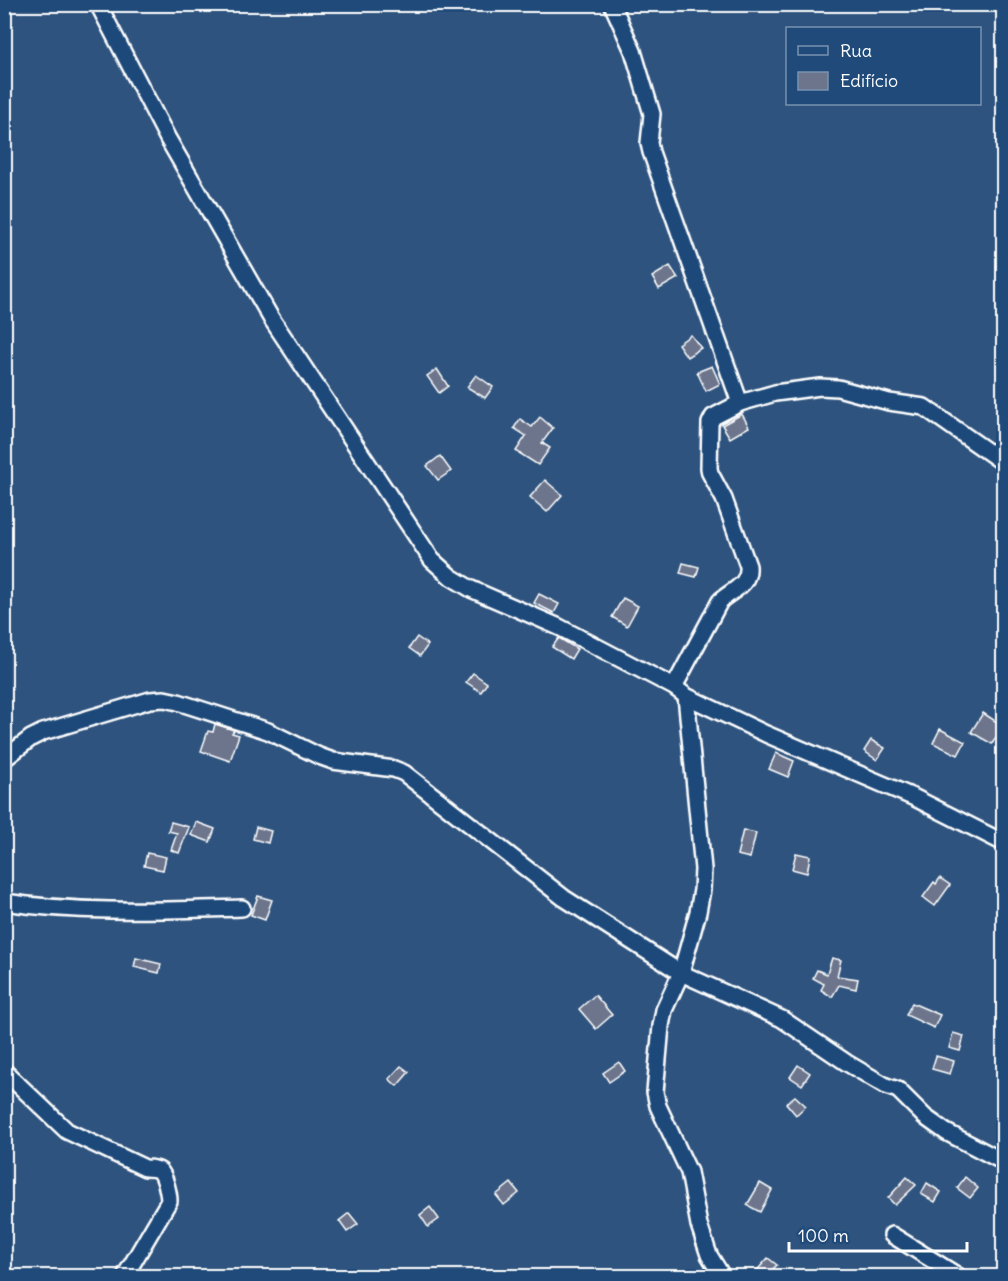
<svg xmlns="http://www.w3.org/2000/svg" width="1008" height="1281" viewBox="0 0 1008 1281" font-family="Delius,sans-serif">
	<style>
		.building { fill: #6c758c; stroke: #fff; stroke-width: 1.5 }
		.lines { fill: none; stroke-linecap: round; stroke-linejoin: round }
		.minor-casing { stroke: #fff; stroke-width: 20 }
		.minor { stroke: #1f4a7a; stroke-width: 15 }
	</style>
	<rect width="100%" height="100%" fill="#2e537e"/>
	<filter id="ink" filterUnits="userSpaceOnUse"><feTurbulence type="fractalNoise" baseFrequency=".0167" numOctaves="2"/><feDisplacementMap in="SourceGraphic" scale="12" xChannelSelector="R" yChannelSelector="G"/><feConvolveMatrix kernelMatrix="1 2 1 2 8 2 1 2 1" color-interpolation-filters="sRGB"/></filter>
	<g filter="url(#ink)">
		<g class="building">
			<polygon points="670,266 678,278 659,289 652,277"/>
			<polygon points="691,335 701,348 687,357 678,344"/>
			<polygon points="712,366 720,384 706,391 697,372"/>
			<polygon points="437,369 448,386 439,393 427,376"/>
			<polygon points="476,375 493,387 485,398 467,387"/>
			<polygon points="742,414 749,427 730,438 722,425"/>
			<polygon points="540,417 553,428 542,443 550,448 538,465 516,451 526,436 514,428 520,419 532,427"/>
			<polygon points="440,456 451,471 438,480 427,466"/>
			<polygon points="545,480 562,495 547,512 530,497"/>
			<polygon points="683,563 699,567 696,577 680,573"/>
			<polygon points="539,594 559,604 554,613 534,603"/>
			<polygon points="623,598 638,606 627,626 612,617"/>
			<polygon points="417,637 428,645 420,656 409,648"/>
			<polygon points="559,638 577,649 571,659 552,647"/>
			<polygon points="473,673 487,683 481,692 466,682"/>
			<polygon points="983,713 1003,726 992,744 971,732"/>
			<polygon points="215,724 234,730 232,733 239,735 230,761 201,751 208,731 213,732"/>
			<polygon points="940,729 965,742 958,755 933,743"/>
			<polygon points="871,740 885,748 877,760 864,751"/>
			<polygon points="776,753 794,761 788,777 769,769"/>
			<polygon points="171,822 189,827 179,853 171,850 177,833 168,831"/>
			<polygon points="196,822 215,829 210,842 191,835"/>
			<polygon points="256,827 271,831 268,843 253,839"/>
			<polygon points="743,830 756,833 750,858 737,855"/>
			<polygon points="147,853 166,857 163,870 144,866"/>
			<polygon points="796,853 810,856 807,873 792,869"/>
			<polygon points="940,878 950,885 935,906 923,897 934,882 936,884"/>
			<polygon points="258,896 272,900 265,920 251,915"/>
			<polygon points="136,958 161,964 159,973 134,967"/>
			<polygon points="832,958 841,960 837,976 858,979 856,989 839,985 832,997 821,990 824,984 813,978 817,970 827,974"/>
			<polygon points="595,995 612,1015 596,1029 579,1009"/>
			<polygon points="912,1003 940,1015 934,1028 906,1015"/>
			<polygon points="953,1033 964,1036 960,1051 949,1048"/>
			<polygon points="936,1056 954,1061 950,1074 932,1069"/>
			<polygon points="619,1062 625,1071 609,1082 603,1073"/>
			<polygon points="798,1065 810,1073 802,1085 790,1077"/>
			<polygon points="401,1066 409,1072 397,1086 389,1079"/>
			<polygon points="795,1096 806,1106 796,1115 786,1103"/>
			<polygon points="907,1177 916,1185 895,1205 888,1198"/>
			<polygon points="965,1177 978,1188 970,1198 957,1188"/>
			<polygon points="511,1183 519,1193 504,1205 496,1195"/>
			<polygon points="760,1183 772,1190 760,1212 747,1205"/>
			<polygon points="927,1183 941,1192 935,1202 921,1194"/>
			<polygon points="430,1207 439,1219 428,1227 420,1215"/>
			<polygon points="349,1213 358,1224 347,1232 339,1221"/>
			<polygon points="768,1258 777,1265 766,1276 752,1276"/>
		</g>
		<g class="lines">
			<g class="minor-casing">
				<g id="minor">
					<polyline points="98,4 168,139 271,318 432,560 451,577 471,589 559,627 674,687 686,696 766,734 915,798 1004,843"/>
					<polyline points="612,4 633,51 652,114 649,143 651,152 740,403"/>
					<path d="M674 687 720 601C732 590 750 585 748 566L724 499 710 473 709 468 710 423 713 417 740 403 775 393 820 387 838 388 889 402 924 407 1004 463"/>
					<polyline points="686,696 703,869 702,890 698,912 681,973 664,1010 661,1026 655,1092 658,1106 689,1172 699,1225 709,1255 722,1276"/>
					<polyline points="4,759 31,738 43,732 150,700 164,699 178,702 268,731 319,756 333,761 394,769 404,773 564,898 681,973 782,1019 847,1063 886,1086 898,1090 925,1117 946,1132 1004,1162"/>
					<path d="M4 902C84 914 162 910 242 908"/>
					<path d="M4 1071 67 1131 145 1168C149 1168 156 1168 160 1171 165 1176 169 1194 169 1201L125 1276"/>
					<polyline points="892,1235 958,1276"/>
				</g>
			</g>
			<use href="#minor" class="minor"/>
		</g>
	</g>
	<rect width="1008" height="1281" fill="none" stroke="#1f4a7a" stroke-width="24"/>
	<rect x="12" y="12" width="984" height="1257" fill="none" stroke="#fff" stroke-width="2" filter="url(#ink)"/>
	<rect x="786" y="27" width="195" height="78" fill="#1f4a7a" stroke="#7992af" stroke-width="1.5"/>
	<rect x="798" y="46" width="30" height="9" fill="#1f4a7a" stroke="#7992af" stroke-width="1.5"/>
	<text x="840" y="57" font-size="18" fill="#ffffff">Rua</text>
	<rect x="798" y="72" width="30" height="18" fill="#6c758c" stroke="#7992af" stroke-width="1.5"/>
	<text x="840" y="87" font-size="18" fill="#ffffff">Edifício</text>
	<path d="M789 1242v9h178v-9" fill="none" stroke="#ffffff" stroke-width="3"/>
	<text x="798" y="1242" font-size="18" fill="#ffffff" stroke="#1f4a7a" stroke-width="4.5" paint-order="stroke">100 m</text>
</svg>
